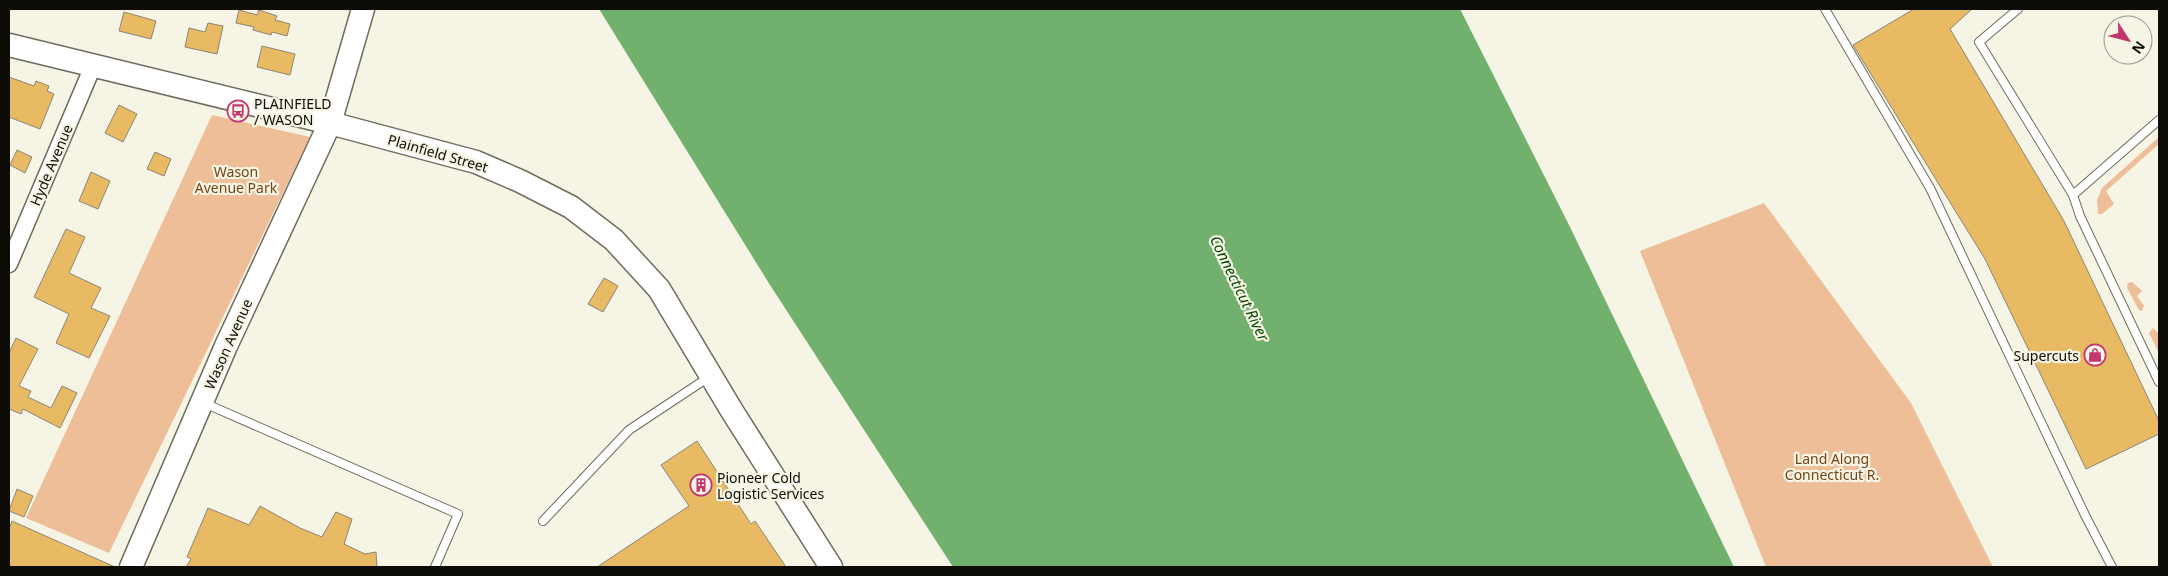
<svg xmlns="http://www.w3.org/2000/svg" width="2168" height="576" viewBox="0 0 2168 576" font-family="'Noto Sans',sans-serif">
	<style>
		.green { fill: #edbe97 }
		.water { fill: #72b16d }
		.building { fill: #e7ba63; stroke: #8d8578 }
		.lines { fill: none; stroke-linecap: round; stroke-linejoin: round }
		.lane-casing { stroke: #6e6c5e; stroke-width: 10 }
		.street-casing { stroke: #6e6c5e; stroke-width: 19 }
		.secondary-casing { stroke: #6e6c5e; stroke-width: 25 }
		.lane { stroke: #fff; stroke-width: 8 }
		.street { stroke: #fff; stroke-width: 16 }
		.secondary { stroke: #fff; stroke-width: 22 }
		.labels { text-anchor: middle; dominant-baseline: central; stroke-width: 4.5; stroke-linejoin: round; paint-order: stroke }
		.poi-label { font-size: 14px; fill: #0d0c07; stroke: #f6f4e4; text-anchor: start }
		.street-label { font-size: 14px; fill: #0d0c07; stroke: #f6f4e4 }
		.park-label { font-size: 14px; fill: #734414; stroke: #f6f4e4 }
		.water-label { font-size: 15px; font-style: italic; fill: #004700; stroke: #f6f4e4 }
	</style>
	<rect width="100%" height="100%" fill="#f6f4e4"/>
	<g class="green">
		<polygon points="212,115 310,137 109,553 26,518"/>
		<polygon points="2159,137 2159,144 2106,191 2114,204 2102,214 2098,214 2097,200 2102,188"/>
		<polygon points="1764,203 1911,403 1993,567 1766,567 1640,251"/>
		<polygon points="2132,282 2142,291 2137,296 2144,306 2142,311 2139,310 2127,288 2128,283"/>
		<polygon points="2153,328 2159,334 2159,353 2149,333"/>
	</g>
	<polygon class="water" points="599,9 1460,9 1570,227 1734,567 953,567 770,285"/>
	<g class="building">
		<polygon points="1914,9 1972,9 1950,29 2064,221 2159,421 2159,434 2086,469 1985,259 1853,45"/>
		<polygon points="239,10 257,15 259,10 277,16 275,20 290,24 287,36 272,32 271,35 253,30 254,27 236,23"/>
		<polygon points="124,12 156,21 151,39 119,31"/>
		<polygon points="208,23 223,26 217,54 185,47 189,28 205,32"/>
		<polygon points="262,46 295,54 290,75 257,67"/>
		<polygon points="9,77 34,86 36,81 49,86 47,91 54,94 40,129 9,117"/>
		<polygon points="119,105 137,114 123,142 105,133"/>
		<polygon points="17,150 32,157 25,173 10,165"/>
		<polygon points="155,152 171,159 164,176 147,169"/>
		<polygon points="91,172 110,181 98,209 79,201"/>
		<polygon points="66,229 85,237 69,273 101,288 91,308 110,316 89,358 56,343 69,314 34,297"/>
		<polygon points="604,278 618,286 603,312 588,304"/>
		<polygon points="16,338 38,349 19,386 31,391 28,397 51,408 62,386 77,393 60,428 23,409 21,414 9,409 9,353"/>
		<polygon points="697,441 751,524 755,521 786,567 597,567 689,506 661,465"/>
		<polygon points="17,489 33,496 24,517 9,511"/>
		<polygon points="260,506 300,528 322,537 336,512 352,519 344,544 365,554 376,552 377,567 186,567 191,559 187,557 208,508 249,525"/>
		<polygon points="12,521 115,567 9,567 9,529"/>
	</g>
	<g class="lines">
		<g class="lane-casing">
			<g id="lane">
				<polyline points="1825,9 1930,188 2085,515 2112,567"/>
				<polyline points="2018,9 1979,42 2073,195 2080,216 2159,382"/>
				<polyline points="2073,195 2159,120"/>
				<polyline points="204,403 458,514 435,567"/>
				<polyline points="543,521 629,430 709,377"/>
			</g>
		</g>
		<g class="street-casing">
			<polyline id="street" points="9,264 93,66"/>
		</g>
		<g class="secondary-casing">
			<g id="secondary">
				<polyline points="9,45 330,123 476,162 520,181 571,207 614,240 659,289 732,411 831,567"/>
				<polyline points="131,567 226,346 330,123 363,9"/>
			</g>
		</g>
		<use href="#lane" class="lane"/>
		<use href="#street" class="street"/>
		<use href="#secondary" class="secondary"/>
	</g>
	<defs>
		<g id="bus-ring" transform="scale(1.125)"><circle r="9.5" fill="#f6f4e4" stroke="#c2376e" stroke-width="1.5"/><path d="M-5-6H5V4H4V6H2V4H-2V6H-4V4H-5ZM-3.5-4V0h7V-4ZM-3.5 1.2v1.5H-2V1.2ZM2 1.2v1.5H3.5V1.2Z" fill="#c2376e"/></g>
		<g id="shop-ring" transform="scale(1.125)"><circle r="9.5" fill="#f6f4e4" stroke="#c2376e" stroke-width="1.5"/><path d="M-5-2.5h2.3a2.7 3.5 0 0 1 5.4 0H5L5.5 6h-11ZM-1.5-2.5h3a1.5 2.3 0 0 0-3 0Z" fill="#c2376e"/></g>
		<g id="building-ring" transform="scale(1.125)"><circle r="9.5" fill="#f6f4e4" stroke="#c2376e" stroke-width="1.5"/><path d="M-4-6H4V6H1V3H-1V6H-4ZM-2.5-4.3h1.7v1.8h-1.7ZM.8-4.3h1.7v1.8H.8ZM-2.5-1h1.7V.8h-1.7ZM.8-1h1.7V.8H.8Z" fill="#c2376e"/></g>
	</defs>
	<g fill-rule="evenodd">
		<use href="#bus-ring" x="238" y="111"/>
		<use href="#shop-ring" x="2095" y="355"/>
		<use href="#building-ring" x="701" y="485"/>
	</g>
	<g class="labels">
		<g class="poi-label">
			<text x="254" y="103">PLAINFIELD<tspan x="254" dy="16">/ WASON</tspan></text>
			<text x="2079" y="355" text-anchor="end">Supercuts</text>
			<text x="717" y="477">Pioneer Cold<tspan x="717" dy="16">Logistic Services</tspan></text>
		</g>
		<g class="street-label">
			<text transform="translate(438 153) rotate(16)">Plainfield Street</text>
			<text transform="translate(51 165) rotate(-67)">Hyde Avenue</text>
			<text transform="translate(228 344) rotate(-66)">Wason Avenue</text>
		</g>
		<g class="park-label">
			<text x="236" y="171">Wason<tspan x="236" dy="16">Avenue Park</tspan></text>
			<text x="1832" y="458">Land Along<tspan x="1832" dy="16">Connecticut R.</tspan></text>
		</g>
		<g class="water-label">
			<text transform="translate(1240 288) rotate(64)">Connecticut River</text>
		</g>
	</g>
	<rect width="2168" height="576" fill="none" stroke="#0d0c07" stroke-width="20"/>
	<g transform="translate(2128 40) rotate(126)"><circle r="24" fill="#f6f4e4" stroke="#99978c"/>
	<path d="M0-4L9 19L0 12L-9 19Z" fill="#c2376e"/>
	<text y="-8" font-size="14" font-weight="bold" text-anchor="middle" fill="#0d0c07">N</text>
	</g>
</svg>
